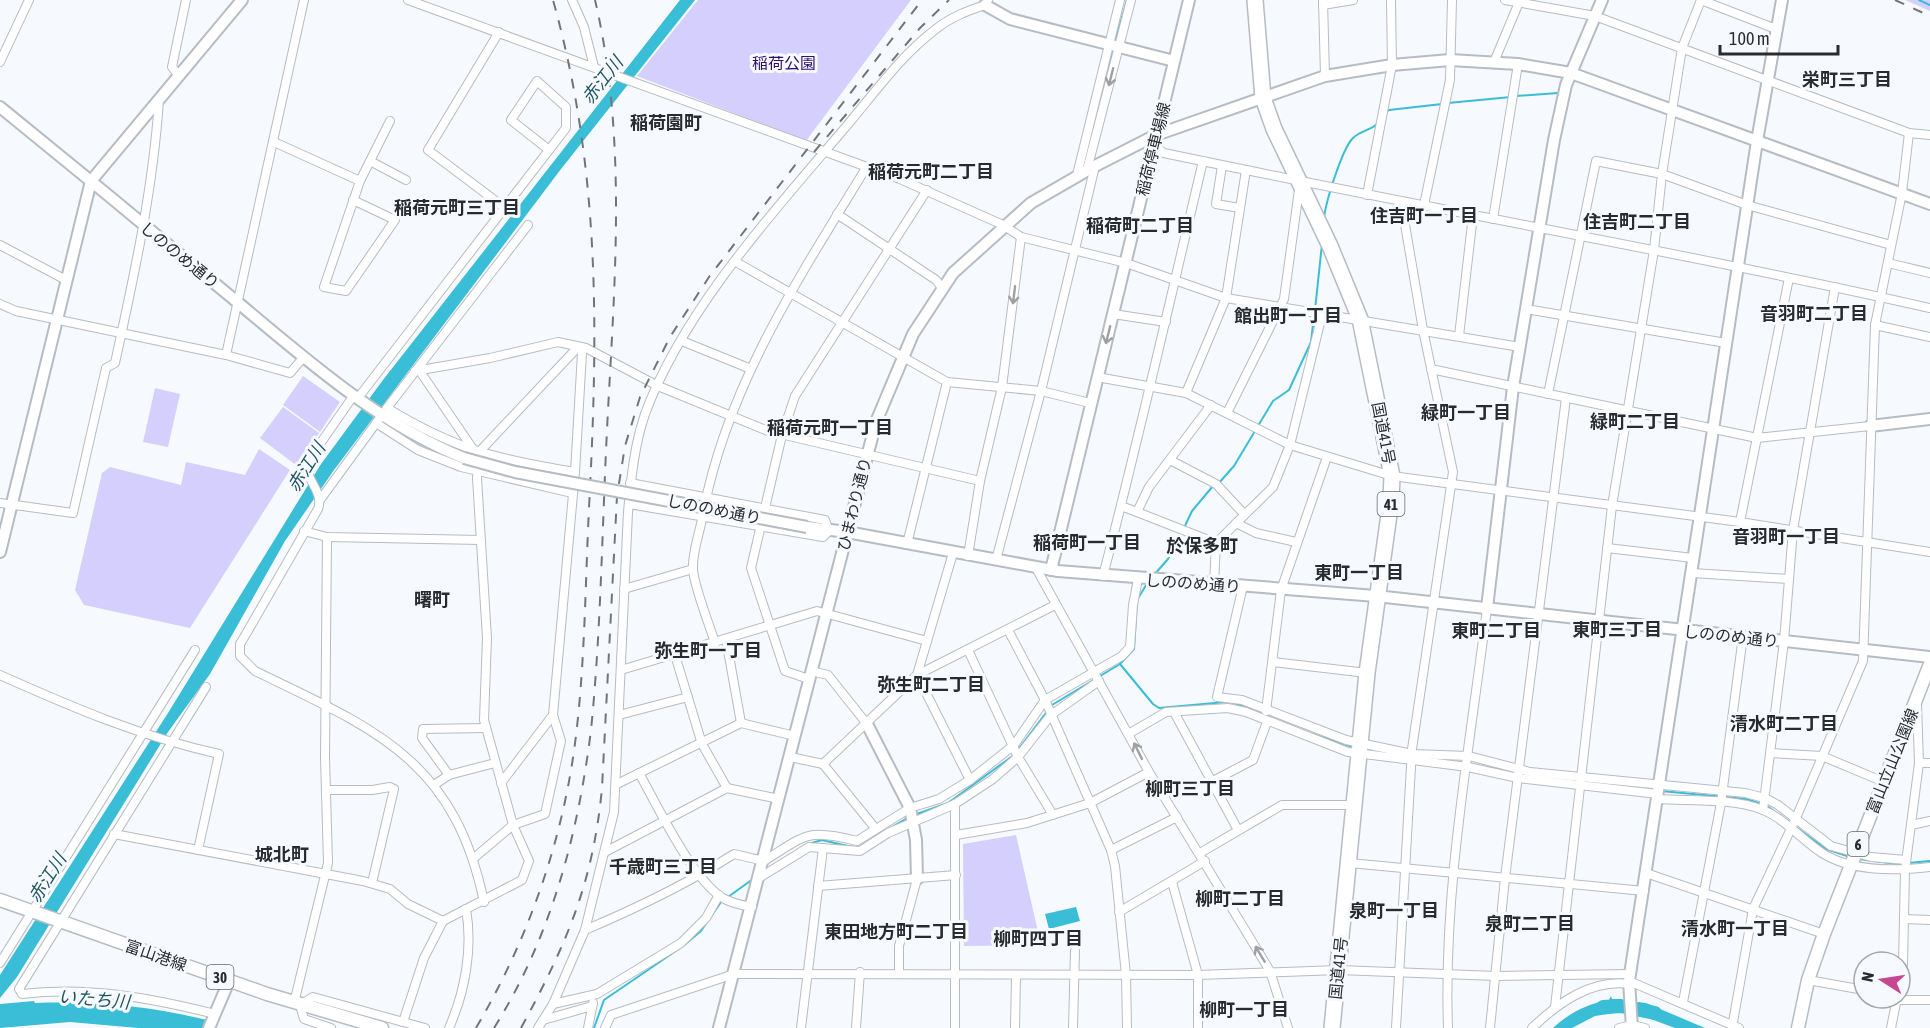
<svg xmlns="http://www.w3.org/2000/svg" width="1930" height="1028" viewBox="0 0 1930 1028" font-family="'Asap Condensed','Noto Sans JP',sans-serif">
	<style>
		.green { fill: #d5cffe }
		.water { fill: #3abdd6 }
		.lines { fill: none; stroke-linecap: round; stroke-linejoin: round }
		.stream { stroke: #3abdd6; stroke-width: 2 }
		.river { stroke: #3abdd6; stroke-width: 14 }
		.street-casing { stroke: #b6bcc3; stroke-width: 10 }
		.secondary-casing { stroke: #b6bcc3; stroke-width: 14 }
		.primary-casing { stroke: #b6bcc3; stroke-width: 15 }
		.highway-casing { stroke: #b6bcc3; stroke-width: 18 }
		.street { stroke: #fff; stroke-width: 8 }
		.secondary { stroke: #fff; stroke-width: 10 }
		.primary { stroke: #fff; stroke-width: 12 }
		.highway { stroke: #fff; stroke-width: 15 }
		.rail { stroke: #727578; stroke-width: 2; stroke-dasharray: 10 10; stroke-linecap: butt }
		.secondary-bridge-casing { stroke: #b6bcc3; stroke-width: 14; stroke-linecap: butt }
		.secondary-bridge { stroke: #fff; stroke-width: 10 }
		.oneway { stroke: #9fa0a1 }
		.labels { text-anchor: middle; dominant-baseline: central; stroke-width: 6; stroke-linejoin: round; paint-order: stroke }
		.shield { fill: #f6fafe; stroke: #666a6c; stroke-width: 1.5 }
		.shield-label { font-size: 15px; font-weight: bold; fill: #292c2e }
		.park-label { font-size: 16px; fill: #2f0e6c; stroke: #f6fafe }
		.street-label { font-size: 16px; fill: #292c2e; stroke: #f6fafe }
		.neighbourhood-label { font-size: 18px; font-weight: bold; fill: #292c2e; stroke: #f6fafe }
		.water-label { font-size: 18px; font-style: italic; fill: #205560; stroke: #f6fafe }
	</style>
	<rect width="100%" height="100%" fill="#f6fafe"/>
	<g class="green">
		<polygon points="698,0 911,0 806,141 637,76"/>
		<polygon points="1905,0 1930,0 1930,11"/>
		<polygon points="303,376 340,402 320,432 283,405"/>
		<polygon points="155,388 180,394 168,447 143,442"/>
		<polygon points="283,407 319,433 296,465 260,438"/>
		<polygon points="259,449 290,470 190,628 84,605 75,590 102,473 110,467 181,485 186,462 245,475"/>
		<polygon points="1016,835 1041,945 964,946 963,844"/>
	</g>
	<g class="water">
		<polygon points="680,0 695,0 561,169 334,470 285,541 210,674 168,732 17,977 0,998 0,975 168,713 321,464 383,380"/>
		<polygon points="1076,907 1080,921 1049,929 1045,914"/>
		<path d="M1611 996 1612 999H1620L1622 1012 1595 1016 1572 1028H1553C1569 1013 1587 1004 1609 1000Z"/>
		<path d="M34 1001 35 1003C94 1001 149 1006 207 1020L203 1028H138L70 1022 0 1028V1004Z"/>
		<polygon points="1638,1002 1646,1003 1705,1028 1675,1028 1640,1015"/>
	</g>
	<g class="lines">
		<g class="stream">
			<polyline points="1919,0 1930,5"/>
			<polyline points="1115,42 1127,0"/>
			<polyline points="1103,94 1113,50"/>
			<polyline points="1516,96 1558,93"/>
			<polyline points="1448,103 1511,97"/>
			<polyline points="1386,112 1389,110 1442,104"/>
			<path d="M1324 218C1326 201 1342 149 1353 138 1360 131 1371 130 1377 124"/>
			<polyline points="1315,310 1322,244"/>
			<polyline points="1218,484 1234,466 1273,401 1289,390 1311,342 1314,316"/>
			<polyline points="1184,528 1192,511 1213,486"/>
			<polyline points="1154,575 1168,559 1182,533"/>
			<polyline points="1120,664 1153,704 1159,708 1226,702"/>
			<polyline points="1232,702 1279,721"/>
			<polyline points="1312,734 1353,747"/>
			<polyline points="1017,751 1052,705 1120,664 1134,649 1137,600 1148,582"/>
			<polyline points="1444,760 1515,772"/>
			<polyline points="1589,782 1655,790"/>
			<polyline points="1661,791 1746,799 1762,804"/>
			<polyline points="1767,806 1826,849 1850,857"/>
			<polyline points="914,815 948,803 1014,755"/>
			<polyline points="873,838 909,817"/>
			<polyline points="805,845 822,840 852,847"/>
			<polyline points="1859,859 1897,864 1930,861"/>
			<polyline points="594,1028 604,1000 683,946 701,931 721,902 753,879"/>
		</g>
		<polyline class="river" points="1603,1007 1621,1006 1655,1013"/>
		<g class="street-casing">
			<g id="street">
				<polyline points="408,0 900,179 1003,225 1021,237 1126,263 1226,298 1520,347"/>
				<polyline points="572,0 584,27 594,67"/>
				<polyline points="1323,0 1325,76"/>
				<polyline points="1505,0 1595,16 1909,133 1930,135"/>
				<polyline points="1701,0 1776,29"/>
				<polyline points="1323,5 1353,0"/>
				<polyline points="499,32 428,150 505,208"/>
				<polyline points="0,62 29,0"/>
				<polyline points="1494,62 1520,0"/>
				<polyline points="179,76 172,67 186,0"/>
				<polyline points="274,142 360,181 324,287 346,291 395,220 353,200"/>
				<path d="M1154 146 1164 153C1419 207 1676 251 1930 308"/>
				<polyline points="370,161 406,180"/>
				<polyline points="1222,166 1216,204 1240,208"/>
				<polyline points="1087,170 1131,0"/>
				<polyline points="1077,175 1120,0"/>
				<polyline points="360,181 390,121"/>
				<polyline points="1367,195 1392,65 1391,0"/>
				<polyline points="1424,205 1450,80 1452,0"/>
				<polyline points="837,214 936,280 943,289"/>
				<polyline points="1493,219 1518,64"/>
				<polyline points="0,245 66,280"/>
				<polyline points="736,262 947,382 1041,391 1090,403"/>
				<polyline points="1888,263 1930,273"/>
				<polyline points="0,304 16,311 226,355 290,373 303,358"/>
				<polyline points="1526,309 1726,343"/>
				<polyline points="1113,314 1166,322"/>
				<polyline points="1875,325 1930,337"/>
				<polyline points="1459,336 1473,215"/>
				<polyline points="682,341 751,369"/>
				<polyline points="226,355 304,0"/>
				<polyline points="1431,369 1757,438 1870,426"/>
				<polyline points="419,370 475,452"/>
				<polyline points="415,371 490,358 558,342 586,348 658,386 768,431 980,481"/>
				<polyline points="1097,377 1186,393 1290,445 1392,476 1740,522 1930,552"/>
				<polyline points="1186,393 1226,298 1246,170"/>
				<polyline points="1548,394 1596,161 1662,174 1747,205 1891,245"/>
				<path d="M354 395 306 464C306 480 324 492 318 509L246 634 240 644V656L255 671C375 729 454 759 484 902"/>
				<polyline points="358,398 566,128 566,107 537,81 511,120 549,150"/>
				<path d="M387 408C456 450 496 459 575 472"/>
				<polyline points="1227,413 1284,299 1299,190"/>
				<polyline points="376,423 418,450 461,467 572,493"/>
				<polyline points="1170,460 1216,484 1244,514"/>
				<polyline points="320,500 387,408 528,225"/>
				<path d="M0 503 73 513 106 368 115 363C134 276 153 190 159 100"/>
				<polyline points="629,504 823,537 829,531 825,520 630,483"/>
				<polyline points="1121,506 1137,512 1149,487 1211,405"/>
				<polyline points="1137,512 1216,543"/>
				<polyline points="1740,522 1789,278"/>
				<polyline points="1236,523 1256,533 1296,542"/>
				<polyline points="304,531 327,537 481,540"/>
				<polyline points="907,544 947,382"/>
				<polyline points="1607,548 1693,558"/>
				<polyline points="953,553 917,675 970,780"/>
				<polyline points="968,556 980,481 1002,387 1021,237"/>
				<polyline points="996,560 1041,391 1095,166"/>
				<polyline points="1036,568 1149,772 1270,971 1288,1028"/>
				<polyline points="1692,573 1789,579"/>
				<path d="M1103 576C1139 438 1170 300 1203 161"/>
				<polyline points="1214,584 1216,543 1273,487 1290,445 1322,315"/>
				<polyline points="1243,586 1217,697 1242,700 1346,740 1412,754 1469,756 1530,772 1745,793 1765,798 1778,805 1831,846 1871,857 1906,860"/>
				<polyline points="624,589 693,569"/>
				<polyline points="1008,630 1045,700 1111,850 1115,866 1126,975 1127,1028"/>
				<polyline points="726,639 741,723"/>
				<path d="M715 643C709 623 694 587 693 569 692 553 699 535 702 519 725 389 798 279 866 168"/>
				<polyline points="968,650 1018,757 1053,815"/>
				<polyline points="675,655 702,744 727,788"/>
				<polyline points="1273,662 1367,673"/>
				<polyline points="621,670 817,611 927,641"/>
				<polyline points="811,671 828,675 867,724"/>
				<path d="M0 675C74 708 139 736 219 754L198 850"/>
				<polyline points="809,679 785,671 751,568 782,435 795,396 927,190"/>
				<path d="M206 687 19 989 22 994C88 986 151 998 215 1014"/>
				<polyline points="1266,711 1281,590 1327,457"/>
				<polyline points="1174,712 1238,830"/>
				<polyline points="619,715 688,697"/>
				<polyline points="1130,733 1166,712 1228,708 1246,712 1348,752 1468,767 1518,778 1658,794"/>
				<polyline points="1770,753 1822,756 1884,782"/>
				<polyline points="790,757 823,764 917,675 1055,605"/>
				<polyline points="1919,763 1930,763"/>
				<polyline points="823,764 875,828"/>
				<path d="M639 773C658 807 690 875 721 897 730 903 741 905 752 907"/>
				<polyline points="449,775 422,738 423,729 486,728"/>
				<polyline points="1211,782 1253,760 1267,722"/>
				<polyline points="501,783 553,715 575,472 582,353 578,347"/>
				<polyline points="617,784 741,723 795,736"/>
				<polyline points="434,785 449,775 495,763"/>
				<polyline points="326,790 372,790 390,787 394,789 372,883"/>
				<path d="M1658 799C1689 801 1734 798 1763 810 1785 819 1802 840 1822 853 1852 872 1896 871 1930 867"/>
				<polyline points="1763,810 1784,641 1793,530 1835,287"/>
				<polyline points="1911,825 1930,821"/>
				<polyline points="114,834 363,881 390,889 408,904 443,921"/>
				<polyline points="956,835 1027,823 1090,803 1149,772"/>
				<polyline points="1111,850 1177,817"/>
				<polyline points="605,852 727,788 779,799"/>
				<polyline points="1200,853 1282,805 1355,805"/>
				<polyline points="474,858 513,825 545,814 561,741 553,715"/>
				<polyline points="1350,863 1644,891"/>
				<polyline points="1646,873 1824,934"/>
				<polyline points="759,878 809,847 860,851 888,833 955,804 993,779 1018,757 1051,715 1099,681"/>
				<polyline points="1172,882 1198,975 1198,1028"/>
				<polyline points="818,886 956,875"/>
				<polyline points="1119,912 1205,861"/>
				<polyline points="1904,919 1930,920"/>
				<path d="M585 930C637 908 687 884 734 854L764 861C806 835 806 828 857 841L910 808 939 799 970 780 1014 745 1045 700 1122 656 1130 647 1133 605 1138 579"/>
				<polyline points="0,963 195,650"/>
				<polyline points="899,973 899,946 917,879"/>
				<polyline points="1808,980 1864,990"/>
				<polyline points="1629,981 1739,1028"/>
				<polyline points="1900,982 1903,965 1905,870 1919,763 1917,704"/>
				<polyline points="1897,1000 1930,1000"/>
				<polyline points="1683,1002 1721,803 1743,636"/>
				<polyline points="294,1003 328,863 325,757 327,537"/>
				<polyline points="553,1004 597,994 681,943 706,918 719,895"/>
				<polyline points="1555,1007 1612,506 1654,250 1662,174 1682,48 1701,0"/>
				<polyline points="543,1020 592,1006"/>
				<polyline points="403,1022 424,958 443,921 522,880 529,861 513,825 484,720 487,638 477,478 480,451 578,347"/>
				<polyline points="331,1028 304,1019 300,1005 313,997 425,1028"/>
				<path d="M449 1028C465 992 473 948 466 909"/>
				<path d="M538 1028 553 1004 585 930 614 812 628 512C631 480 634 446 645 414 683 311 773 212 844 129 873 95 900 56 936 29 951 17 967 11 985 5L988 0"/>
				<polyline points="588,1028 593,1003"/>
				<polyline points="605,1028 611,1015 734,974 1198,975 1339,970 1496,976 1630,974"/>
				<polyline points="801,1028 823,848"/>
				<polyline points="856,1028 860,972"/>
				<polyline points="955,1028 955,804"/>
				<polyline points="1015,1028 1016,975"/>
				<polyline points="1073,1028 1075,951"/>
				<polyline points="1396,1028 1412,749 1453,472 1423,330 1401,201"/>
				<path d="M1448 1028C1443 888 1470 747 1487 608"/>
				<polyline points="1490,1028 1505,878 1566,398"/>
				<path d="M1532 1028C1558 1003 1591 979 1629 984"/>
				<polyline points="1619,1028 1632,1025 1645,1028"/>
				<polyline points="1732,1028 1753,909 1796,818 1863,661 1875,325 1902,193 1909,133"/>
				<polyline points="1891,1028 1897,998"/>
			</g>
		</g>
		<g class="secondary-casing">
			<g id="secondary">
				<polyline points="985,5 1010,19 1174,61"/>
				<path d="M0 107C79 171 158 236 236 301 307 360 377 423 464 458"/>
				<polyline points="1870,426 1930,419"/>
				<polyline points="807,527 847,532 1058,571 1376,596 1930,657"/>
				<polyline points="0,552 91,181 242,0"/>
				<polyline points="1051,570 1189,0"/>
				<polyline points="1487,608 1513,387 1554,140 1566,85 1602,0"/>
				<polyline points="867,724 910,808 916,840 917,879"/>
				<polyline points="209,1028 229,981"/>
				<polyline points="719,1028 876,422 913,334 953,273 1031,203 1095,166 1156,135 1325,76 1392,65 1450,60 1518,64 1571,73 1930,204"/>
				<polyline points="1632,1028 1629,981 1757,141 1782,0"/>
			</g>
		</g>
		<g class="primary-casing">
			<g id="primary">
				<polyline points="0,900 267,994 382,1028"/>
				<polyline points="1798,1028 1808,980 1824,934 1930,664"/>
			</g>
		</g>
		<g class="highway-casing">
			<polyline id="highway" points="1255,0 1263,98 1274,129 1330,246 1360,319 1392,476 1391,500 1367,673 1332,1028"/>
		</g>
		<use href="#street" class="street"/>
		<use href="#secondary" class="secondary"/>
		<use href="#primary" class="primary"/>
		<use href="#highway" class="highway"/>
		<g class="rail">
			<polyline points="1895,0 1930,16"/>
			<polyline points="814,152 920,28 949,0"/>
			<path d="M476 1028C526 943 560 849 574 751 585 671 585 589 589 508 598 334 601 171 553 0"/>
			<path d="M494 1028C551 937 578 835 591 730 601 631 602 530 607 430 614 289 628 140 595 0"/>
			<path d="M521 1028C566 945 593 884 602 788L617 496 625 446 640 397 670 337 709 277 922 0"/>
		</g>
		<g class="secondary-bridge-casing">
			<polyline id="secondary-bridge" points="464,458 515,472 807,527"/>
		</g>
		<use href="#secondary-bridge" class="secondary-bridge"/>
	</g>
	<defs><path id="oneway-shaft" d="M-6 0H5M1.5-3L5.5 0L1.5 3" fill="none" stroke-width="1.6" stroke-linecap="round" stroke-linejoin="round" transform="scale(1.5)"/></defs>
	<g class="oneway">
		<use href="#oneway-shaft" transform="translate(1111 77) rotate(104)"/>
		<use href="#oneway-shaft" transform="translate(1014 295) rotate(97)"/>
		<use href="#oneway-shaft" transform="translate(1108 335) rotate(104)"/>
		<use href="#oneway-shaft" transform="translate(1138 751) rotate(-116)"/>
		<use href="#oneway-shaft" transform="translate(1260 954) rotate(-121)"/>
	</g>
	<g class="labels">
		<g class="shield">
			<rect x="1377.5" y="492" width="27" height="24" rx="4.5"/>
			<rect x="1847.5" y="832" width="21" height="24" rx="4.5"/>
			<rect x="206.5" y="965" width="27" height="24" rx="4.5"/>
		</g>
		<g class="shield-label">
			<text x="1391" y="504">41</text>
			<text x="1858" y="844">6</text>
			<text x="220" y="977">30</text>
		</g>
		<g class="park-label">
			<text x="784" y="63">稲荷公園</text>
		</g>
		<g class="street-label">
			<text transform="translate(1153 149) rotate(-76)">稲荷停車場線</text>
			<text transform="translate(180 255) rotate(39)">しののめ通り</text>
			<text transform="translate(1384 433) rotate(79)">国道41号</text>
			<text transform="translate(854 504) rotate(-76)">ひまわり通り</text>
			<text transform="translate(714 509) rotate(11)">しののめ通り</text>
			<text transform="translate(1193 583) rotate(4)">しののめ通り</text>
			<text transform="translate(1731 636) rotate(6)">しののめ通り</text>
			<text transform="translate(1892 761) rotate(-68)">富山立山公園線</text>
			<text transform="translate(156 955) rotate(19)">富山港線</text>
			<text transform="translate(1338 968) rotate(-84)">国道41号</text>
		</g>
		<g class="neighbourhood-label">
			<text x="1847" y="79">栄町三丁目</text>
			<text x="666" y="122">稲荷園町</text>
			<text x="931" y="171">稲荷元町二丁目</text>
			<text x="457" y="207">稲荷元町三丁目</text>
			<text x="1424" y="215">住吉町一丁目</text>
			<text x="1637" y="221">住吉町二丁目</text>
			<text x="1140" y="225">稲荷町二丁目</text>
			<text x="1814" y="313">音羽町二丁目</text>
			<text x="1288" y="315">館出町一丁目</text>
			<text x="1466" y="412">緑町一丁目</text>
			<text x="1635" y="421">緑町二丁目</text>
			<text x="830" y="427">稲荷元町一丁目</text>
			<text x="1786" y="536">音羽町一丁目</text>
			<text x="1087" y="542">稲荷町一丁目</text>
			<text x="1202" y="545">於保多町</text>
			<text x="1359" y="572">東町一丁目</text>
			<text x="432" y="599">曙町</text>
			<text x="1617" y="629">東町三丁目</text>
			<text x="1496" y="630">東町二丁目</text>
			<text x="708" y="650">弥生町一丁目</text>
			<text x="931" y="684">弥生町二丁目</text>
			<text x="1784" y="723">清水町二丁目</text>
			<text x="1190" y="788">柳町三丁目</text>
			<text x="282" y="854">城北町</text>
			<text x="663" y="866">千歳町三丁目</text>
			<text x="1240" y="898">柳町二丁目</text>
			<text x="1394" y="910">泉町一丁目</text>
			<text x="1530" y="923">泉町二丁目</text>
			<text x="1735" y="928">清水町一丁目</text>
			<text x="896" y="931">東田地方町二丁目</text>
			<text x="1038" y="938">柳町四丁目</text>
			<text x="1244" y="1009">柳町一丁目</text>
		</g>
		<g class="water-label">
			<text transform="translate(602 80) rotate(-52)">赤江川</text>
			<text transform="translate(306 467) rotate(-58)">赤江川</text>
			<text transform="translate(47 878) rotate(-58)">赤江川</text>
			<text transform="translate(94 999) rotate(5)">いたち川</text>
		</g>
	</g>
	<g transform="translate(1882 980) rotate(282)"><circle r="28" fill="#f6fafe" stroke="#a4a8ab" stroke-width="1.5"/>
	<path d="M0-4.5L10 22L0 15L-10 22Z" fill="#c64692"/>
	<text y="-9" font-size="16" font-weight="bold" text-anchor="middle" fill="#292c2e">N</text>
	</g>
	<path d="M1720 45v9h118v-9" fill="none" stroke="#292c2e" stroke-width="3"/>
	<text x="1729" y="45" font-size="18" fill="#292c2e" stroke="#f6fafe" stroke-width="4.5" paint-order="stroke">100 m</text>
</svg>
